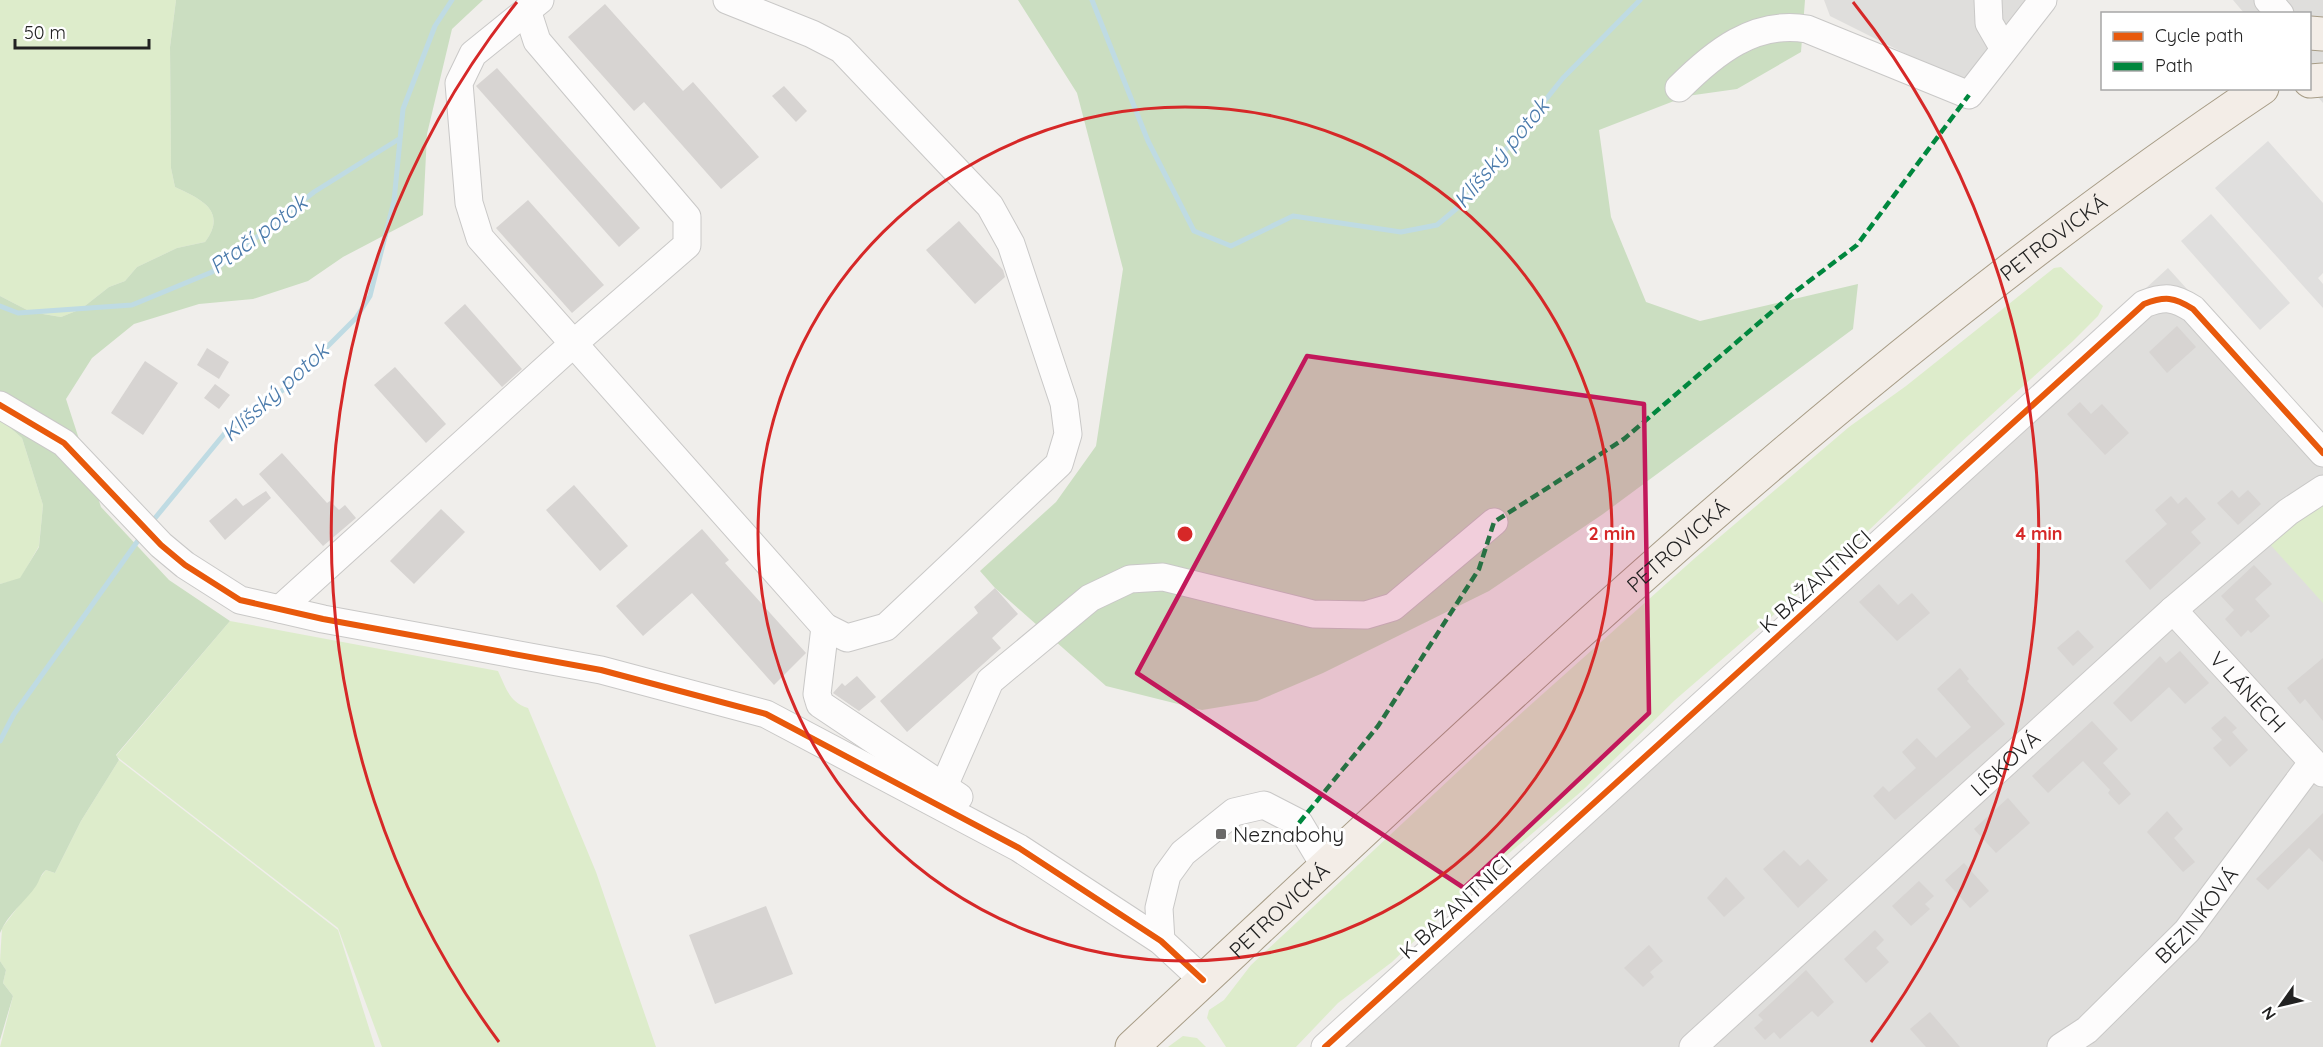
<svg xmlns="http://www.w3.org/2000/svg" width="2323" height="1047" viewBox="0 0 2323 1047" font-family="Quicksand,sans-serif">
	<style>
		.residential { fill: #dfdedc }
		.grass { fill: #ddeccb }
		.forest { fill: #cbdec1 }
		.parking { fill: #e0dfde }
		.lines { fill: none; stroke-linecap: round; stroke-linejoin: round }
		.stream { stroke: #bfdbe3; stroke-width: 5 }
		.building { fill: #d7d4d2 }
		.minor-casing { stroke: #c9c8c7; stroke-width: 29 }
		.major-casing { stroke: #a79c86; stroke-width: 35 }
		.minor { stroke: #fdfcfc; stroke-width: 27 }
		.major { stroke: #f3ede7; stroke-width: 33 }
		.quiet { stroke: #00873e; stroke-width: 4.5; stroke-dasharray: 9 4.5; stroke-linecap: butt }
		.cycleway-casing { stroke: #fff; stroke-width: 10 }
		.cycleway { stroke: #e8590c; stroke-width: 6 }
		.marked { fill: #c2185b; fill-opacity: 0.2; stroke: #c2185b; stroke-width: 4.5; stroke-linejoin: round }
		.ring { fill: none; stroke: #d62828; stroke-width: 3 }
		.poi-dot { fill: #6a6968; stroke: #fff; stroke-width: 2 }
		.labels { text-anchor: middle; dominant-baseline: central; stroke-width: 6; stroke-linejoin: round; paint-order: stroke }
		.street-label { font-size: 21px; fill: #222; stroke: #fff }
		.poi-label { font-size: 21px; fill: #222; stroke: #fff; text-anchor: start }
		.water-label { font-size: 22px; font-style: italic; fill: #4a7aab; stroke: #fff }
		.centre { fill: #d62828; stroke: #fff; stroke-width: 3 }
		.ring-label { font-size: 18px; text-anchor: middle; font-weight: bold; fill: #d62828; stroke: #fff; stroke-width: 6; stroke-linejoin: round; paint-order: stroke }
	</style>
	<rect width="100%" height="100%" fill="#f0eeeb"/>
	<g class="residential">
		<polygon points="1824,0 2055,0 1982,92 1830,16"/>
		<polygon points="2233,0 2323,0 2323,103 2310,88 2310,14 2244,13"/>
		<polygon points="2168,268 2323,439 2323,1047 1314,1047"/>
	</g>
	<g class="grass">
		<path d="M0 0H176L170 47 171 168 175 187C201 199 228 211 205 242L177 248 137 267 125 281 109 287 81 309 61 317 31 312 0 296Z"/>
		<polygon points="2061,267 2103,306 2098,316 2073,341 1959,444 1845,553 1675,700 1583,790 1494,866 1392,962 1338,1003 1296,1047 1226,1047 1207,1018 1209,1010 1224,1000 1251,965 1497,735 1695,558 1849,427 1906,386 2054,268"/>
		<polygon points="0,419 22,438 43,505 39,546 20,579 0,584"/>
		<polygon points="2323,503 2323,603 2266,540"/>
		<path d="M230 621 498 671C506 688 509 702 528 708L596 872 656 1047H382L338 928 116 756Z"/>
		<polygon points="119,760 338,930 375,1047 0,1047 13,996 3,983 6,970 0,961 2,928 46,870 55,873 81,821"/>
		<polygon points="1183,1036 1197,1038 1206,1047 1168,1047"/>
	</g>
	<g class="forest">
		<path d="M176 0H483L452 29 427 134 423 215 343 257 308 281 253 299 199 304 134 324 92 358 66 399 101 507 169 580 230 621 116 755 119 760 81 821 55 873 46 870C40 875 40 880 36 886 25 902 7 915 0 933V584L20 578 39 547 43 505 22 438 0 419V296L31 312 61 317 81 309 109 287 125 281 137 267 177 248 205 242C228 211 201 199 175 187L171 168 170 47Z"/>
		<polygon points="1018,0 1805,0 1801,52 1737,89 1687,96 1599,130 1611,217 1646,302 1700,321 1858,284 1853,329 1603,514 1489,591 1323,673 1257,701 1202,710 1106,686 995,588 980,571 1056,502 1096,446 1123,269 1077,93"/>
		<polygon points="0,948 0,961 6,970 3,983 13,996 0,1040"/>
	</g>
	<g class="parking">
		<polygon points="2268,141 2323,203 2323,273 2318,278 2323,284 2323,308 2215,188"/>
		<polygon points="2211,214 2290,303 2260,330 2181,241"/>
	</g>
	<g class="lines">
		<g class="stream">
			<polyline points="1092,0 1148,141 1194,231 1231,246 1293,216 1401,232 1437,225 1462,204 1563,78 1640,0"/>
			<polyline points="0,306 18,313 132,305 212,272 314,192 399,139"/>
			<polyline points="151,523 225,433 287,387 356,318 370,296 394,201 403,109 435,26 452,0"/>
			<polyline points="0,741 14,714 142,535"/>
		</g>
	</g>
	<g class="building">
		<polygon points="605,4 683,91 693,82 759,157 721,189 644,102 634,111 568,37"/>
		<polygon points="497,68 640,228 619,247 476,86"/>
		<polygon points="784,86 807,111 796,122 772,96"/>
		<polygon points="528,200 604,285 572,313 496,228"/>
		<polygon points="959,221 1003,270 1005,277 975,304 926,250"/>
		<polygon points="465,304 522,369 502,387 444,323"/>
		<polygon points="2177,326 2196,347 2167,373 2149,352"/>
		<polygon points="207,348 229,362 219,379 197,365"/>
		<polygon points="145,361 178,383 143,435 111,413"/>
		<polygon points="395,367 446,424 426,443 374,385"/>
		<polygon points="215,384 230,395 219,409 204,398"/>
		<polygon points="2080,402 2091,414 2102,404 2129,433 2105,455 2067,414"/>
		<polygon points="282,453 327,503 330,501 339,510 345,505 356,518 323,546 259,474"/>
		<polygon points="574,485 628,546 600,571 546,510"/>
		<polygon points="2232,490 2239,498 2248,490 2261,504 2238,525 2217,503"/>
		<polygon points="266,491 271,498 225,540 209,521 236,498 243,506"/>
		<polygon points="2171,496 2178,504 2186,497 2206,519 2191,532 2201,543 2150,590 2125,561 2167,524 2155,510"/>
		<polygon points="441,509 465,532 414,584 390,561"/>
		<polygon points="702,529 729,560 725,563 806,653 774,685 692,593 643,636 616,606"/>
		<polygon points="2254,565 2272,584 2255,599 2270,616 2251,633 2248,630 2241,637 2225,619 2234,610 2221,596"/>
		<polygon points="1879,584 1898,605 1912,593 1930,613 1897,641 1859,602"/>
		<polygon points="995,588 1018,614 992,638 1001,648 907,732 880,701 978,613 974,607"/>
		<polygon points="2078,630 2094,647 2073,666 2057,648"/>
		<polygon points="2180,651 2209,683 2185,704 2169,687 2131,722 2113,703 2160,656 2166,663"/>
		<polygon points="2323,658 2323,721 2305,699 2300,704 2287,688"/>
		<polygon points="1960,668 1969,679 1967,681 2005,724 1895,820 1873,796 1883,786 1889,792 1916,768 1902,752 1917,738 1936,758 1971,727 1937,689"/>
		<polygon points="857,676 876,697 859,711 833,693 842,683 845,686"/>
		<polygon points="2225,716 2237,728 2232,732 2248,750 2230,767 2213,748 2222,740 2211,728"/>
		<polygon points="2092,721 2118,749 2103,763 2131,794 2119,805 2108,793 2110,790 2083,761 2048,793 2032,776"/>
		<polygon points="2008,798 2030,823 1996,853 1974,829"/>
		<polygon points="2167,811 2183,829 2174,838 2195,862 2183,872 2147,832"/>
		<polygon points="2323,813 2323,862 2309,848 2268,890 2256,879"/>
		<polygon points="1784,850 1800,866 1808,859 1828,880 1798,908 1763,869"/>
		<polygon points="1964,863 1989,891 1970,908 1945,880"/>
		<polygon points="1726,877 1745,898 1724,917 1707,898"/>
		<polygon points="1919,881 1934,896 1925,904 1930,909 1911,926 1892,906"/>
		<polygon points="766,906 793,974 715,1004 689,935"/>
		<polygon points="1875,930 1884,940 1876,948 1889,962 1866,983 1844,959"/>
		<polygon points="1649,945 1663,961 1650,972 1654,977 1643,987 1624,968"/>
		<polygon points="1806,970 1834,1002 1818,1017 1812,1011 1780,1039 1774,1032 1765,1040 1754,1028 1763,1020 1758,1015"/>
		<polygon points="1930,1012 1960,1047 1926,1047 1910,1029"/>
	</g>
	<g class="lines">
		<g class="minor-casing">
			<g id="minor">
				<polyline points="540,0 473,54 459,83 469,203 480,238 825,627 847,638 886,627 1059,464 1068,434 1064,403 1011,244 990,206 841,49 812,34 727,0"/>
				<polyline points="1988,0 1989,23 2004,49"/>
				<polyline points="2268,0 2280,14"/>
				<path d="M1679 88C1714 53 1754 20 1807 29L1969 95 2043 0"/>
				<polyline points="0,405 64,443 161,545 185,565 240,600 323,619 601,670 766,714 1019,848 1161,941 1203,980"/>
				<polyline points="280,609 573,344 687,245 687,217 537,41 527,10"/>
				<path id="s1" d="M2173 610 2323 773"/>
				<polyline points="825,627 817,694 820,704 959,797"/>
				<polyline points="944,786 990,681 1090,598 1130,579 1163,577 1313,614 1366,615 1393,607 1494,522"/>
				<polyline points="1161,941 1159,908 1167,875 1183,853 1234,812 1264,805 1299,823 1326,868"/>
				<path d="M1325 1047 2144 304C2165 296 2174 297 2193 309L2323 453"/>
				<path id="s2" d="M1693 1047 2173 610 2288 512 2323 489"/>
				<path id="s3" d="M2061 1047 2087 1030 2187 931 2312 763"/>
			</g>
		</g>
		<g class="major-casing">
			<g id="major">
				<polyline points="2310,33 2323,34"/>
				<polyline points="2310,81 2323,80"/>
				<path id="s4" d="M1132 1047C1493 711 1850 364 2262 88"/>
			</g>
		</g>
		<use href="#minor" class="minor"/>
		<use href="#major" class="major"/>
		<polyline class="quiet" points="1299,823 1378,726 1479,569 1494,522 1624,439 1796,291 1857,245 1969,95"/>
		<g class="cycleway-casing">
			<g id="cycleway">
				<polyline points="0,405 64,443 161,545 185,565 240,600 323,619 601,670 766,714 1019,848 1161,941 1203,980"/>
				<path d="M1325 1047 2144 304C2165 296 2174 297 2193 309L2323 453"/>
			</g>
		</g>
		<use href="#cycleway" class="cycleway"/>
	</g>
	<path class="marked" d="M1307 356 1644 404 1649 713 1464 888 1137 673Z"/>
	<g class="ring">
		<circle cx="1185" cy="534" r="427"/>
		<path d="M499 1042A854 854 0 0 1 517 2M1853 2A854 854 0 0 1 1871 1042"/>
	</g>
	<rect class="poi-dot" x="1215" y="828" width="12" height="12" rx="3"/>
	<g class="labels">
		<g class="street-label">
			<text stroke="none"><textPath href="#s4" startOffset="1227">PETROVICKÁ</textPath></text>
			<text stroke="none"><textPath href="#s4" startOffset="741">PETROVICKÁ</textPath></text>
			<text transform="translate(1815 581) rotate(-42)">K BAŽANTNICI</text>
			<text stroke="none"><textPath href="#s1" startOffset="111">V LÁNECH</textPath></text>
			<text stroke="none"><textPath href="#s2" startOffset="422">LÍSKOVÁ</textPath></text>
			<text transform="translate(1455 907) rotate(-42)">K BAŽANTNICI</text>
			<text stroke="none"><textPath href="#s4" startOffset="201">PETROVICKÁ</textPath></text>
			<text stroke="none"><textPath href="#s3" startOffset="190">BEZINKOVÁ</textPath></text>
		</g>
		<g class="poi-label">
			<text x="1233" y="834">Neznabohy</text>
		</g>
		<g class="water-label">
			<text transform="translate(1501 153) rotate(-50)">Klíšský potok</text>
			<text transform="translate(258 234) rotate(-37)">Ptačí potok</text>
			<text transform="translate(275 392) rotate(-42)">Klíšský potok</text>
		</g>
	</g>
	<circle cx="1185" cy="534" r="9" class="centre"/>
	<g class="ring-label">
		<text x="1612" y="540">2 min</text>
		<text x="2039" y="540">4 min</text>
	</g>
	<rect x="2101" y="12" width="210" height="78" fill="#ffffff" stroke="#a7a7a7" stroke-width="1.5"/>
	<rect x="2113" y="32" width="30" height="9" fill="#e8590c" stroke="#a7a7a7" stroke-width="1.5"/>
	<text x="2155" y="42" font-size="18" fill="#222222">Cycle path</text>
	<rect x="2113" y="62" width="30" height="9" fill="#00873e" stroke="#a7a7a7" stroke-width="1.5"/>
	<text x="2155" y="72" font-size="18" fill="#222222">Path</text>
	<g transform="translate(2281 1005) rotate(236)" stroke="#ffffff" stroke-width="4.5" paint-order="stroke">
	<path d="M0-4.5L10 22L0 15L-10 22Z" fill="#222222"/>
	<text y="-9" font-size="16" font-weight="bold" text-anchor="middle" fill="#222222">N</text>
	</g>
	<path d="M15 39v9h134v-9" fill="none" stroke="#222222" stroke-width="3"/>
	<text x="24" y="39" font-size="18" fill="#222222" stroke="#ffffff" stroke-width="4.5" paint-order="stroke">50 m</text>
</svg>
